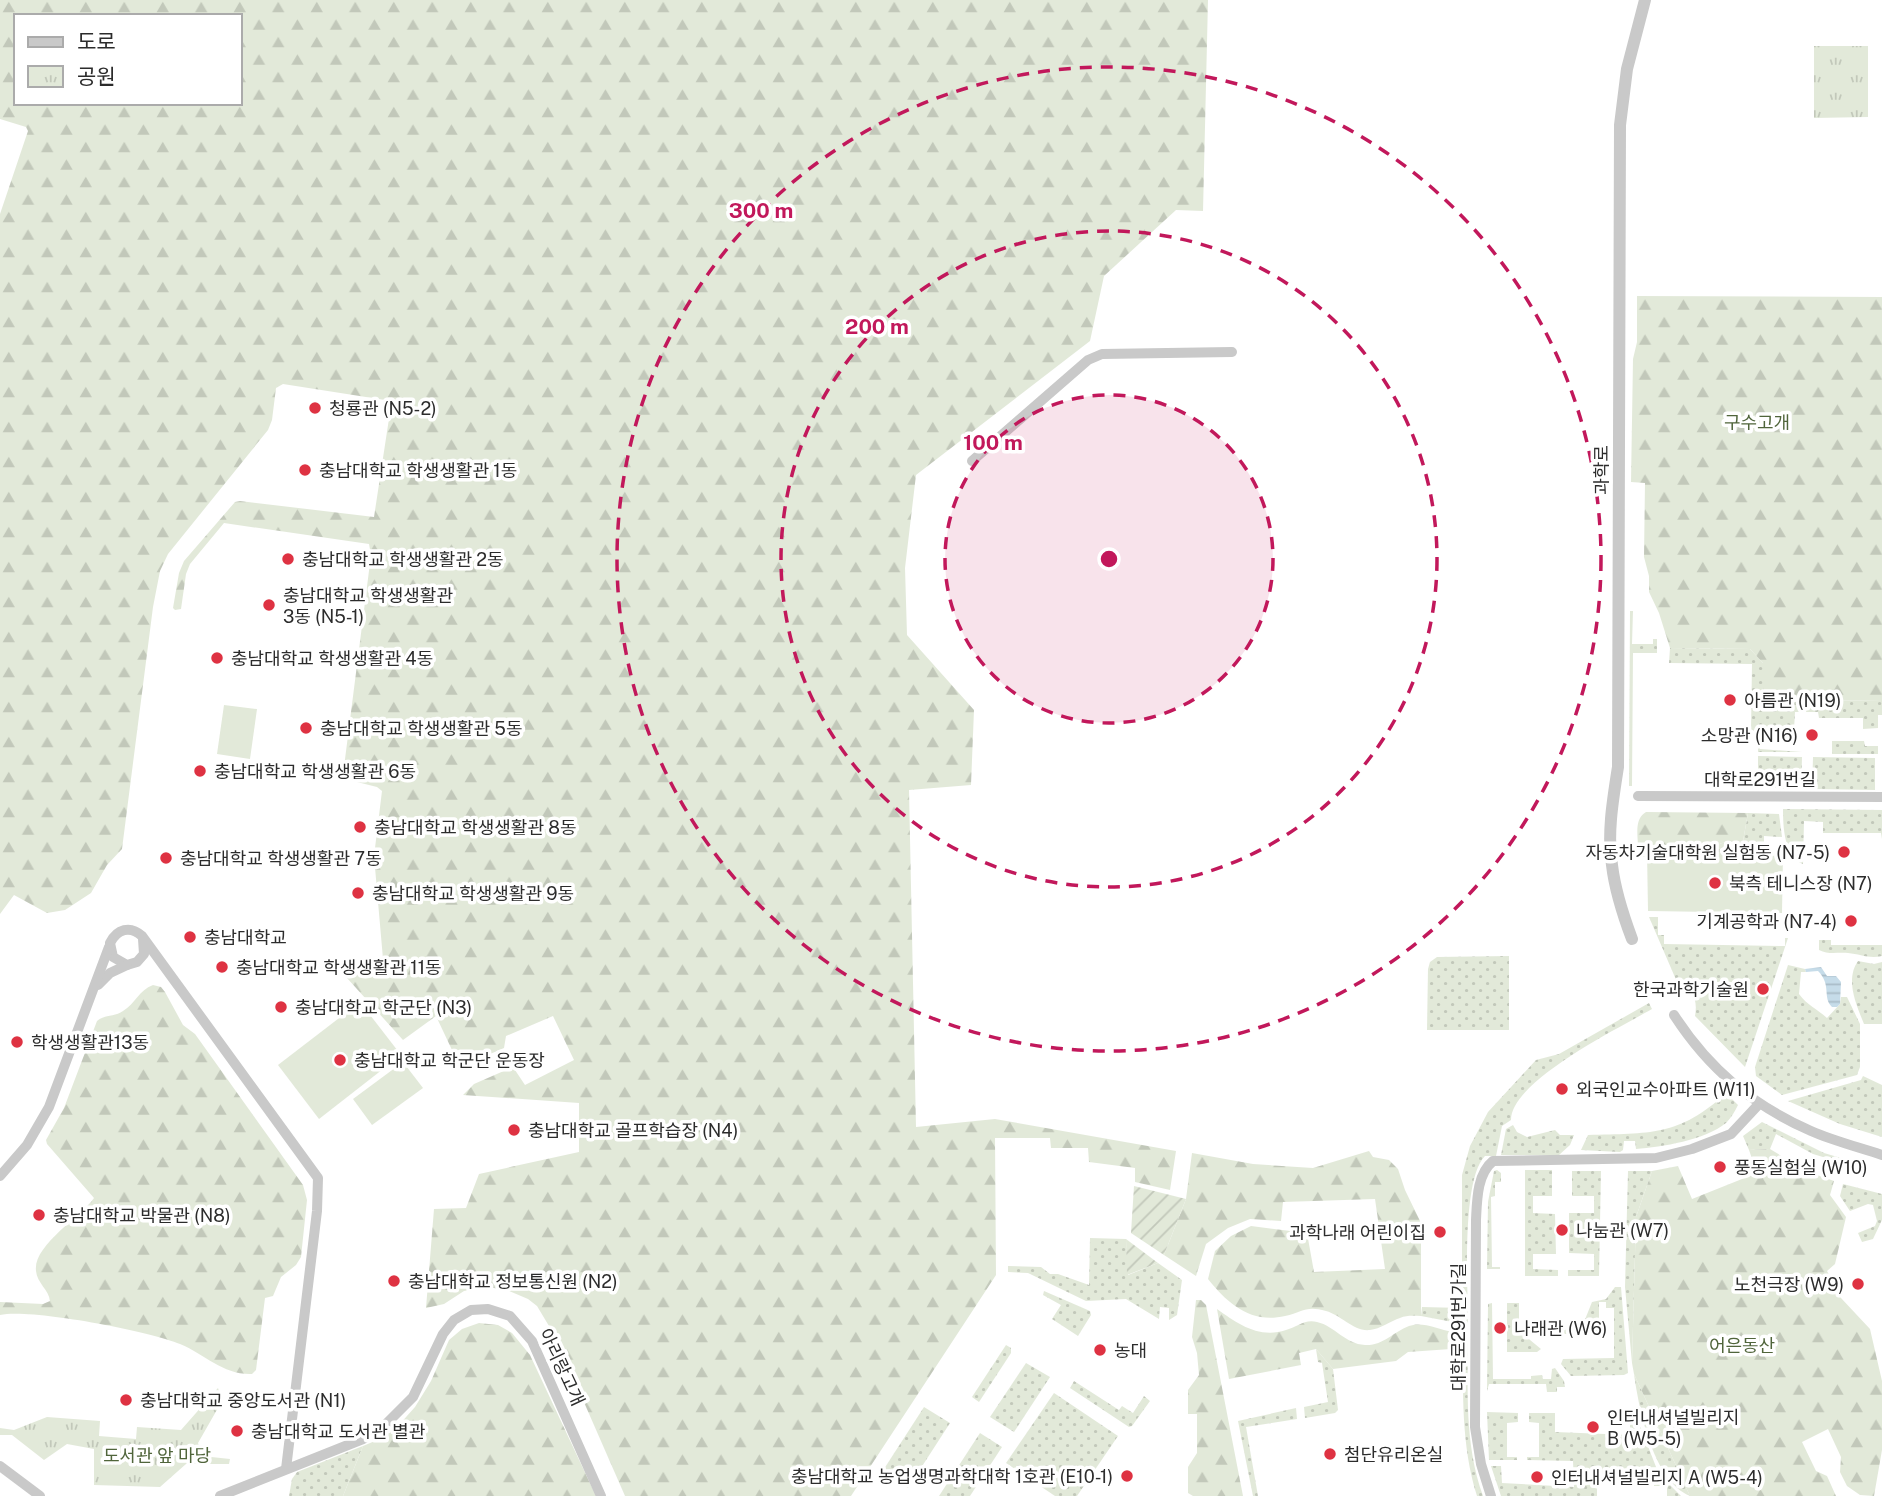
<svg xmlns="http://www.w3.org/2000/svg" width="1882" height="1496" viewBox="0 0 1882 1496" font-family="'Public Sans','Noto Sans KR',sans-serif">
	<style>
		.grass { fill: url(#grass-dots) }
		.forest { fill: url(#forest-firs); fill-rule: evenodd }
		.park { fill: url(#park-tufts) }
		.garden { fill: url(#garden-furrows) }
		.pitch { fill: #e2e9d9 }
		.water { fill: url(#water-rules) }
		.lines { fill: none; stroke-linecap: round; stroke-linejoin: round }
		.minor { stroke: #c9c9c9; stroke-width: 10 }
		.tertiary { stroke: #c9c9c9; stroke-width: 12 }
		.ring { fill: none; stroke: #c2185b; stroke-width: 3.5; stroke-dasharray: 12 9 }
		.poi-dot { fill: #de3242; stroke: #fff; stroke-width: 2.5 }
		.labels { text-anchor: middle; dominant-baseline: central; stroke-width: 7; stroke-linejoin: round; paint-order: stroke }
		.poi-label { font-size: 18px; fill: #2c2c2c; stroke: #fff; text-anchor: start }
		.park-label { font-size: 18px; fill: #50653b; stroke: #fff }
		.street-label { font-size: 18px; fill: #2c2c2c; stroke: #fff }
		.centre { fill: #c2185b; stroke: #fff; stroke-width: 3.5 }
		.ring-label { font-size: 21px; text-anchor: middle; font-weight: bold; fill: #c2185b; stroke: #fff; stroke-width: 7; stroke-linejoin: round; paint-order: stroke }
	</style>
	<defs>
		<pattern id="grass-dots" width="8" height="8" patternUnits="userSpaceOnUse" patternTransform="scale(1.75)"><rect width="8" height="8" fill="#e2e9d9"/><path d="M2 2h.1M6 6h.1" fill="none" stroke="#c2c8ba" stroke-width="1.8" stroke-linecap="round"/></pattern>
		<pattern id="forest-firs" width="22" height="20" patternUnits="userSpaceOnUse" patternTransform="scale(1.75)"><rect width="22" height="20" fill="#e2e9d9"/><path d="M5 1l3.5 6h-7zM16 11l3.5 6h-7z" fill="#c2c8ba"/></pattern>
		<pattern id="park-tufts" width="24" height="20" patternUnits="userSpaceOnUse" patternTransform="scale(1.75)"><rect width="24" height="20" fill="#e2e9d9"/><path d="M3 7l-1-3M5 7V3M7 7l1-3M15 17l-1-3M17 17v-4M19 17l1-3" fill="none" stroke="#c2c8ba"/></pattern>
		<pattern id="garden-furrows" width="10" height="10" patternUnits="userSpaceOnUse" patternTransform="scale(1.75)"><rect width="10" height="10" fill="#e2e9d9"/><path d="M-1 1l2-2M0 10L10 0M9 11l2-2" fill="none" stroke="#c2c8ba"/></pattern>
		<pattern id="water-rules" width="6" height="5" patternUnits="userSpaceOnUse" patternTransform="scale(1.75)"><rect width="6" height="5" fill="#c6dce9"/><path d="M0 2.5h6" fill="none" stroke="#aabdc8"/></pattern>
	</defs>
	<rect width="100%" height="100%" fill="#fff"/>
	<g class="grass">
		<polygon points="1630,611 1633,611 1632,644 1653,644 1653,639 1657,639 1657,653 1633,653 1632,786 1629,786"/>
		<polygon points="1670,648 1750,649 1763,663 1763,699 1882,701 1882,715 1878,715 1878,728 1863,729 1863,718 1819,718 1818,712 1795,712 1794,730 1761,730 1760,749 1802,752 1758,752 1758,731 1751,730 1752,664 1669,663"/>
		<polygon points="1832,741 1864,741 1865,746 1878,746 1878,754 1832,754"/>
		<polygon points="1758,756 1802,757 1801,789 1777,789 1758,772"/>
		<polygon points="1813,757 1875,758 1875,790 1812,789"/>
		<path d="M1783 809 1882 810V839L1881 833H1823V822L1804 821 1803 864C1784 857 1783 826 1783 809Z"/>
		<polygon points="1748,813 1779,814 1782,837 1764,836 1764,848 1723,847 1722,853 1648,851 1647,857 1638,857 1638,846 1712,847 1722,843 1743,841"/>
		<path d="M1649 917H1658V935H1664V944L1785 946V938H1788L1745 1067 1695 1016C1698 999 1693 989 1677 982Z"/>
		<path d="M1819 940H1831V945H1882V956C1869 959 1860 954 1848 953 1837 952 1829 955 1819 950Z"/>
		<polygon points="1509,956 1509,1030 1427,1030 1428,969 1430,962 1437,957"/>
		<path d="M1858 961 1874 964 1882 962V1024H1864C1856 1004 1845 980 1858 961Z"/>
		<path d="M1788 965 1805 969 1806 972H1801L1799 994C1807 1005 1817 1009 1827 1018L1840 1004 1841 997H1847L1860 1024V1067L1857 1075 1782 1095 1756 1076 1755 1067Z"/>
		<path d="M1649 1003 1652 1009C1619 1028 1511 1081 1511 1120L1502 1126 1496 1156H1485C1461 1180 1468 1289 1468 1325L1421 1316 1422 1307 1462 1308V1175L1470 1146 1488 1112 1536 1060 1559 1054Z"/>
		<polygon points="1863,1076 1882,1085 1882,1137 1840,1124 1788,1101 1861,1080"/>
		<path d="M1726 1093 1738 1105C1735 1111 1731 1118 1726 1123 1705 1140 1662 1147 1636 1149L1635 1141H1624L1623 1150 1620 1152 1581 1150 1588 1135C1649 1133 1679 1137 1726 1093Z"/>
		<polygon points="1762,1122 1824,1153 1858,1163 1856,1167 1813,1154 1776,1134 1770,1149 1749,1150 1743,1136"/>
		<polygon points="1513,1125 1517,1132 1527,1137 1555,1130 1560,1135 1574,1135 1570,1145 1559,1155 1501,1155 1506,1129"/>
		<polygon points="1497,1170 1501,1173 1501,1182 1495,1182 1495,1196 1491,1197 1492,1267 1500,1267 1500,1269 1487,1269 1488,1202 1494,1171"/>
		<polygon points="1525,1170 1552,1170 1552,1196 1533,1196 1533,1213 1555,1214 1556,1254 1533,1254 1533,1269 1558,1270 1558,1276 1525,1276"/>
		<polygon points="1572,1171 1601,1171 1599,1276 1568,1276 1568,1270 1594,1270 1594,1254 1569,1253 1569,1213 1594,1213 1594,1196 1572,1196"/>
		<polygon points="1628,1171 1652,1171 1636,1217 1632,1363 1625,1287"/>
		<polygon points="1843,1184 1882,1194 1882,1220 1873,1239 1862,1242 1858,1233 1875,1226 1877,1221 1873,1205 1868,1204 1850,1211 1840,1196"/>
		<polygon points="1090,1238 1126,1239 1128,1275 1158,1263 1182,1280 1177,1315 1169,1320 1169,1308 1160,1307 1159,1319 1126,1299 1086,1301 1028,1273 1008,1272 1008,1266 1041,1267 1050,1274 1058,1274 1089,1285"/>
		<path d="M1615 1287H1621L1628 1373 1624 1375 1571 1376 1561 1364 1563 1359 1614 1358V1308H1606V1302H1599V1334H1564L1563 1337H1551L1548 1332C1562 1324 1570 1332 1582 1327L1592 1302 1606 1299Z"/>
		<polygon points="1044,1291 1090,1311 1091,1315 1078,1336 1052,1319 1061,1305 1043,1295"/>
		<polygon points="1492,1303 1493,1379 1531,1379 1531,1376 1542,1375 1543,1379 1551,1379 1552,1369 1555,1368 1564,1381 1565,1387 1557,1387 1557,1392 1547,1392 1546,1384 1489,1384 1487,1391 1488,1304"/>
		<polygon points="1507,1303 1519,1303 1519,1331 1541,1349 1537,1352 1507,1352"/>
		<path d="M1452 1332 1468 1334C1468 1389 1464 1443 1483 1496H1477C1461 1445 1463 1393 1463 1339L1451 1337Z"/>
		<polygon points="1006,1345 1011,1348 1011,1353 979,1402 972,1397"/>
		<polygon points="1316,1349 1333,1369 1338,1410 1335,1413 1305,1418 1304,1407 1328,1402 1322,1363 1318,1362"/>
		<polygon points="1026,1363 1050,1377 1014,1432 990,1417"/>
		<path d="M1634 1374 1690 1496C1653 1481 1639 1410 1634 1374Z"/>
		<polygon points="1074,1381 1119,1410 1122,1406 1133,1413 1144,1396 1150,1401 1132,1426 1129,1427 1070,1388"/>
		<polygon points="1054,1393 1118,1436 1077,1496 1055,1496 1006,1463"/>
		<polygon points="924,1407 950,1423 908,1488 882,1472"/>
		<polygon points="1296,1408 1297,1419 1246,1427 1258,1496 1253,1496 1238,1421"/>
		<polygon points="1487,1412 1518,1413 1518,1422 1507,1423 1507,1457 1517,1457 1517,1460 1489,1460"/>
		<polygon points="1529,1413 1555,1413 1555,1432 1630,1435 1630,1413 1635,1413 1658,1472 1656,1476 1661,1476 1681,1496 1667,1496 1667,1486 1654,1486 1654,1475 1597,1475 1597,1496 1501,1496 1491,1466 1501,1466 1502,1483 1574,1487 1573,1461 1527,1460 1527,1457 1539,1457 1539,1423 1529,1422"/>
		<polygon points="980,1433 1002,1447 970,1496 939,1496"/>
		<polygon points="363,1446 343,1496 289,1496 292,1479 297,1472"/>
	</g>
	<g class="forest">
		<path d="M0 0H1208L1203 211 1176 210 1104 276 1090 341 916 475 905 568 907 635 974 710 971 785 909 790 916 1127 995 1119 1176 1151 1170 1190 1135 1182V1168L1089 1162 1088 1148H1051L1050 1138H995L996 1275 851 1496H625L555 1336 537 1306 528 1299 507 1290 487 1287 464 1291 444 1304 426 1308 434 1209 466 1208 479 1174 579 1152V1103L463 1095 474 1084 513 1067 525 1085 574 1060 553 1016 506 1036 504 1048 460 1067 436 1016 403 1040 347 978 383 959 374 856 382 791 377 787 353 781 344 767 371 555 369 544 224 523 190 564 186 574 181 609 175 610 173 608 179 573 184 561 235 502 240 501 374 517 390 412 388 403 385 400 283 384 276 388 272 420 268 430 168 554 160 571 153 607 122 849 107 865 91 893 65 910 47 913 14 895 0 914V214L28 131 26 127 0 119ZM16 16H240V103H16Z"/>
		<polygon points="1637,296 1882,297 1882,701 1763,699 1763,663 1750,649 1670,648 1659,613 1649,592 1649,576 1644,557 1645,483 1631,482 1633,359 1637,342"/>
		<path d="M1646 812 1748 813 1743 841 1722 843 1712 847 1638 846C1638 835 1634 819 1646 812Z"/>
		<path d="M153 985 161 987 165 992 183 1025 195 1034 303 1185 307 1200 301 1257 296 1265 281 1277 273 1296 265 1298 256 1370 252 1374C223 1375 206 1355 180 1344 149 1331 30 1308 0 1315V1302L43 1304 50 1301C49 1290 37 1283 36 1271 33 1245 80 1218 94 1198L47 1144 46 1140 64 1108 97 1021C105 1014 115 1017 123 1011 135 1004 139 990 153 985Z"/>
		<polygon points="1770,1149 1806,1171 1834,1181 1830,1195 1846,1217 1835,1264 1827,1271 1841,1298 1870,1329 1882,1381 1882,1450 1874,1496 1860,1495 1847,1486 1840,1472 1841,1457 1828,1429 1802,1442 1816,1471 1827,1476 1836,1496 1690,1496 1634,1374 1632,1363 1636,1217 1652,1171 1678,1166 1692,1199 1757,1173 1749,1150"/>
		<path d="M1369 1151 1373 1157 1389 1160 1398 1169 1405 1190 1421 1223V1316C1414 1316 1407 1315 1400 1318 1391 1321 1380 1329 1370 1330 1354 1332 1341 1315 1326 1311 1306 1305 1303 1312 1285 1316 1251 1324 1228 1304 1208 1279L1215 1251 1231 1236 1251 1226 1307 1233 1314 1272 1385 1269 1375 1199 1283 1202 1281 1221 1250 1219 1228 1228 1206 1244 1196 1276 1164 1255 1186 1199 1192 1153 1253 1164 1313 1168Z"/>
		<polygon points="1196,1300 1201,1300 1206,1305 1243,1496 1193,1496 1188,1493 1188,1467 1197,1453 1197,1414 1188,1414 1188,1390 1199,1375 1197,1353 1192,1337"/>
		<path d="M1217 1309C1238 1324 1259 1339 1286 1330 1298 1327 1304 1319 1317 1322 1335 1326 1345 1344 1365 1345 1383 1346 1393 1332 1409 1326 1421 1321 1439 1329 1452 1332L1451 1349 1408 1352 1396 1361 1333 1369 1316 1349 1299 1353 1301 1365 1229 1379Z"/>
		<polygon points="479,1323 498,1325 512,1333 530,1355 596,1496 343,1496 363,1446 382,1438 398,1426 415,1407 431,1381 449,1340 462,1329"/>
	</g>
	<g class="park">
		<polygon points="1814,46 1868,46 1868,117 1814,118"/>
		<polygon points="218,1388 222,1401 198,1443 202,1456 230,1459 229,1464 186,1464 160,1487 94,1485 94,1449 67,1444 44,1460 12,1435 0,1435 0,1428 14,1430 47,1417 100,1421 99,1436 136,1439 137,1427 181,1430"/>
	</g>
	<g class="garden">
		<polygon points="1134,1186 1186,1199 1164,1255 1131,1233"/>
		<polygon points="1126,1239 1158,1263 1127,1275"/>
	</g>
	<g class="pitch">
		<polygon points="224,705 257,709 250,759 217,754"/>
		<polygon points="1647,851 1783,854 1782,913 1648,911"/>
		<polygon points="360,1002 401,1055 319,1119 278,1065"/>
		<polygon points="403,1062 423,1088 372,1125 353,1099"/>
	</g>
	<path class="water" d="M1821 967 1827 976H1836L1841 982 1840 1004 1837 1007H1832C1822 997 1832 985 1818 971L1806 972 1805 969Z"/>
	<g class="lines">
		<g class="minor">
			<polyline points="972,461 1088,360 1102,354 1232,352"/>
			<polyline points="1638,796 1882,797"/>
			<path d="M143 939 144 954 137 962 127 965 113 957 110 943C117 929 130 925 142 936L318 1178 317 1211 286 1469"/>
			<polyline points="98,985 110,973 127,965"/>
			<path d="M1674 1015C1709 1069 1752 1105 1811 1131 1834 1141 1858 1147 1882 1155"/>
			<polyline points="0,1176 27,1145 49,1107 109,947"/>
			<polyline points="0,1466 40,1496"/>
			<polyline points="220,1496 363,1439 385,1425 413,1397 443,1334 454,1320 471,1310 488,1309 510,1316 532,1341 601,1496"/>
			<path d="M1491 1496 1481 1464 1475 1427 1476 1220C1477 1200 1477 1174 1493 1161L1656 1158 1692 1149 1731 1134 1759 1104"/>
		</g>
		<path class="tertiary" d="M1632 939C1623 915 1615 891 1612 865 1607 833 1613 799 1618 767L1620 125 1627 69 1645 0"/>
	</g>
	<circle cx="1109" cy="559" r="164" fill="#c2185b" fill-opacity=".12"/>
	<g class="ring">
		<circle cx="1109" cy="559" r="164"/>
		<circle cx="1109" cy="559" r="328"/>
		<circle cx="1109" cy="559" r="492"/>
	</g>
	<g class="poi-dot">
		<circle cx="315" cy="408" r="7"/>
		<circle cx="305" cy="470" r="7"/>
		<circle cx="288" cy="559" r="7"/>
		<circle cx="269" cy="605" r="7"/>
		<circle cx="217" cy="658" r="7"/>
		<circle cx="1730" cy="700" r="7"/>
		<circle cx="306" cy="728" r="7"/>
		<circle cx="1812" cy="735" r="7"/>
		<circle cx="200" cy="771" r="7"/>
		<circle cx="360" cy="827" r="7"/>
		<circle cx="1844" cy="852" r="7"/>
		<circle cx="166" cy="858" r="7"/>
		<circle cx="1715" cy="883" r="7"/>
		<circle cx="358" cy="893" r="7"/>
		<circle cx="1851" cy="921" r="7"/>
		<circle cx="190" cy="937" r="7"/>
		<circle cx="222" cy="967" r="7"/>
		<circle cx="1763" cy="989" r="7"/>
		<circle cx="281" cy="1007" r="7"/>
		<circle cx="17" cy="1042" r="7"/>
		<circle cx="340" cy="1060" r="7"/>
		<circle cx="1562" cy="1089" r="7"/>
		<circle cx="514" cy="1130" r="7"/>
		<circle cx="1720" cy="1167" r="7"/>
		<circle cx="39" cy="1215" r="7"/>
		<circle cx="1562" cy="1230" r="7"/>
		<circle cx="1440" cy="1232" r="7"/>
		<circle cx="394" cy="1281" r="7"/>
		<circle cx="1858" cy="1284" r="7"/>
		<circle cx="1500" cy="1328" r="7"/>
		<circle cx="1100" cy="1350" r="7"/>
		<circle cx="126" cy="1400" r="7"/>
		<circle cx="1593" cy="1427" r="7"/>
		<circle cx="237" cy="1431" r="7"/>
		<circle cx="1330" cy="1454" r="7"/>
		<circle cx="1127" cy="1476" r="7"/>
		<circle cx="1537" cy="1477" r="7"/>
	</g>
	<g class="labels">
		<g class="poi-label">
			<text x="329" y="408">청룡관 (N5-2)</text>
			<text x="319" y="470">충남대학교 학생생활관 1동</text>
			<text x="302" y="559">충남대학교 학생생활관 2동</text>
			<text x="283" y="595">충남대학교 학생생활관<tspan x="283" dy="21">3동 (N5-1)</tspan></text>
			<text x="231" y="658">충남대학교 학생생활관 4동</text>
			<text x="1744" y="700">아름관 (N19)</text>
			<text x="320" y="728">충남대학교 학생생활관 5동</text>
			<text x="1798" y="735" text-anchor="end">소망관 (N16)</text>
			<text x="214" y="771">충남대학교 학생생활관 6동</text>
			<text x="374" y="827">충남대학교 학생생활관 8동</text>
			<text x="1830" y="852" text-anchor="end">자동차기술대학원 실험동 (N7-5)</text>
			<text x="180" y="858">충남대학교 학생생활관 7동</text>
			<text x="1729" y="883">북측 테니스장 (N7)</text>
			<text x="372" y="893">충남대학교 학생생활관 9동</text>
			<text x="1837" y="921" text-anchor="end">기계공학과 (N7-4)</text>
			<text x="204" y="937">충남대학교</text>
			<text x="236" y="967">충남대학교 학생생활관 11동</text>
			<text x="1749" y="989" text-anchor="end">한국과학기술원</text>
			<text x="295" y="1007">충남대학교 학군단 (N3)</text>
			<text x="31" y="1042">학생생활관13동</text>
			<text x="354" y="1060">충남대학교 학군단 운동장</text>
			<text x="1576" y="1089">외국인교수아파트 (W11)</text>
			<text x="528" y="1130">충남대학교 골프학습장 (N4)</text>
			<text x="1734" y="1167">풍동실험실 (W10)</text>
			<text x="53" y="1215">충남대학교 박물관 (N8)</text>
			<text x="1576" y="1230">나눔관 (W7)</text>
			<text x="1426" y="1232" text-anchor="end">과학나래 어린이집</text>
			<text x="408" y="1281">충남대학교 정보통신원 (N2)</text>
			<text x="1844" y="1284" text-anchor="end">노천극장 (W9)</text>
			<text x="1514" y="1328">나래관 (W6)</text>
			<text x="1114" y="1350">농대</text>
			<text x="140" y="1400">충남대학교 중앙도서관 (N1)</text>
			<text x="1607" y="1417">인터내셔널빌리지<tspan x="1607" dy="21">B (W5-5)</tspan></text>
			<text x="251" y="1431">충남대학교 도서관 별관</text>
			<text x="1344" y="1454">첨단유리온실</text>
			<text x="1113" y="1476" text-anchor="end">충남대학교 농업생명과학대학 1호관 (E10-1)</text>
			<text x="1551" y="1477">인터내셔널빌리지 A (W5-4)</text>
		</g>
		<g class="park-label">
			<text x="1757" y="422">구수고개</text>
			<text x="1742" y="1345">어은동산</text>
			<text x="157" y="1455">도서관 앞 마당</text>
		</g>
		<g class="street-label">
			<text transform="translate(1601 470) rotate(-90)">과학로</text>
			<text x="1760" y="779">대학로291번길</text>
			<text transform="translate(1458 1327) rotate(-90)">대학로291번가길</text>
			<text transform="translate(562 1367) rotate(65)">아리랑고개</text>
		</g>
	</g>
	<circle cx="1109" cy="559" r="10" class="centre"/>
	<g class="ring-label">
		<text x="761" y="218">300 m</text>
		<text x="877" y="334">200 m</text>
		<text x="993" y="450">100 m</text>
	</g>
	<rect x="14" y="14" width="228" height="91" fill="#ffffff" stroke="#ababab" stroke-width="2"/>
	<rect x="28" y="37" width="35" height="10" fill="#c9c9c9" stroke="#ababab" stroke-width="2"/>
	<text x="77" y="49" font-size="21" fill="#2c2c2c">도로</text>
	<rect x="28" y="66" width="35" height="21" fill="url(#park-tufts)" stroke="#ababab" stroke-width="2"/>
	<text x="77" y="84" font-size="21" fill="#2c2c2c">공원</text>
</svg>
